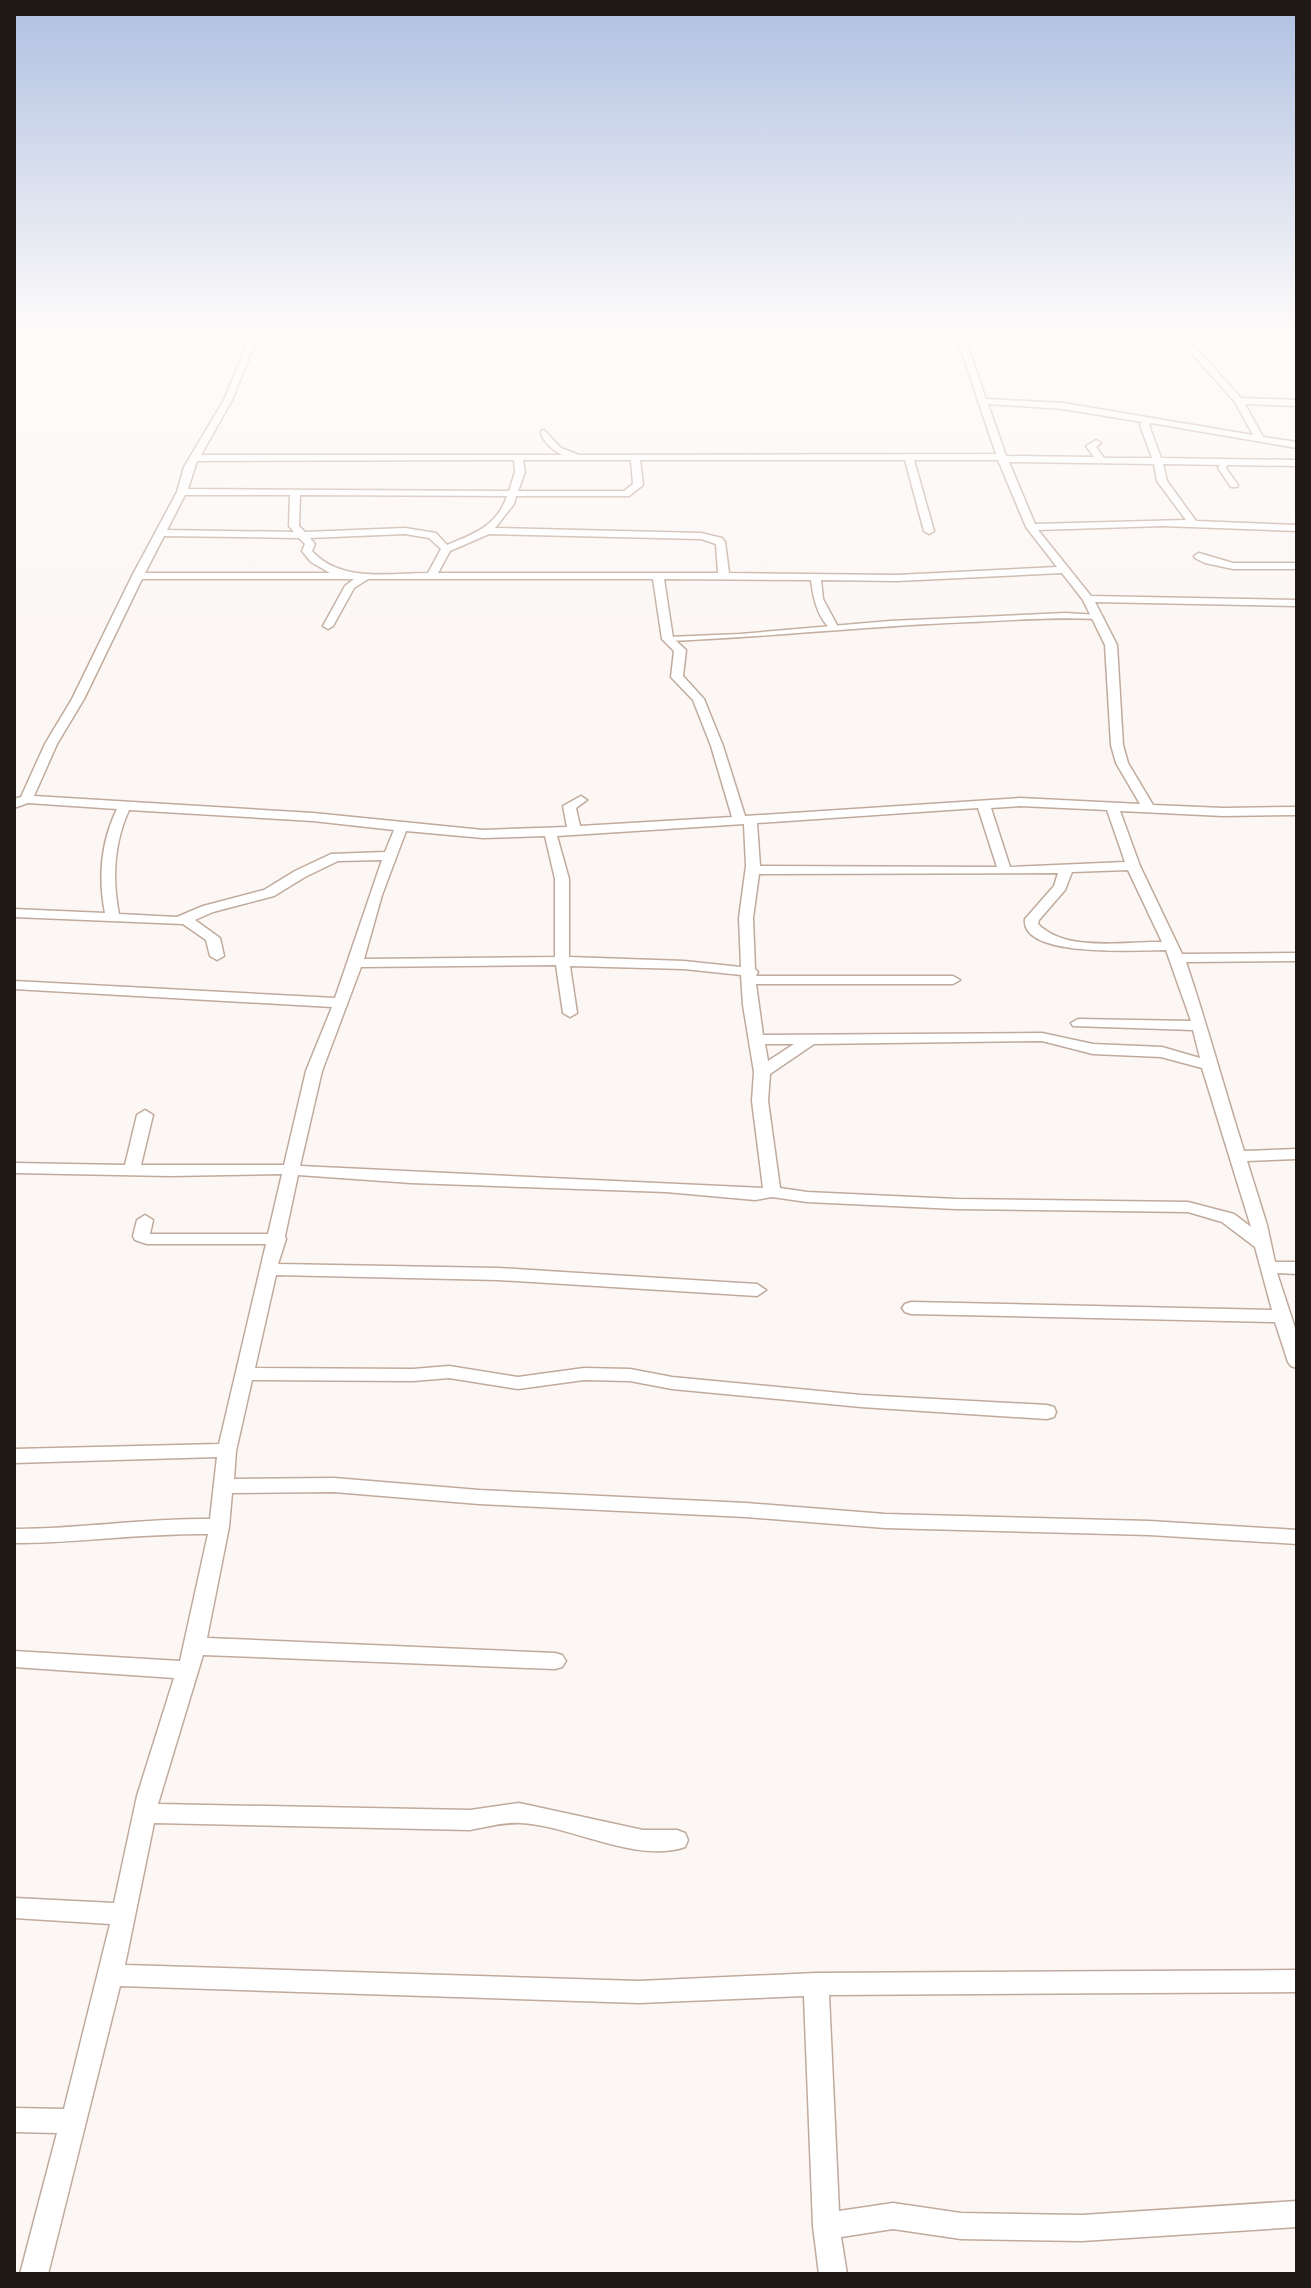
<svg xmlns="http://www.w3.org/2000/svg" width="1311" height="2288" viewBox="0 0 1311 2288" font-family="Arial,sans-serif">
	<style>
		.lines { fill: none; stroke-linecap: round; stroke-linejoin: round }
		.pedestrian-casing { stroke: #c0aa9c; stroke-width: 3 }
		.minor-casing { stroke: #c0aa9c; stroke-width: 3 }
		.pedestrian { fill: #fff; fill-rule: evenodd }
		.minor { fill: #fff; fill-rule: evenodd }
		.rail-casing { stroke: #88827e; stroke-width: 5 }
		.rail { stroke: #fcf7f4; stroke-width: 3; stroke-dasharray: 9; stroke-linecap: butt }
	</style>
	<rect width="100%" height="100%" fill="#fcf7f4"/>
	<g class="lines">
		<g class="pedestrian-casing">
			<g id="pedestrian">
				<polygon points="1223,459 1229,463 1226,468 1238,485 1237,487 1231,487 1218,468 1221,463 1219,461"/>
				<path d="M1065 613 1099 615 1103 617 1099 619C1056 617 1013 620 970 622 869 626 769 637 668 641L664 639 668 637 740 634 890 621Z"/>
			</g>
		</g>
		<g class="minor-casing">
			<g id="minor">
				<path d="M253 329H261L257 339 957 337 956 329H962L986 399 1063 403 1253 435 1235 402 1170 329H1179L1241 398 1297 400V406L1245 404 1263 437 1297 442V448L1151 423 1149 425 1161 458 1297 460V466L1163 464 1167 481 1196 521 1297 525V531L1163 526 1038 530 1091 596 1297 600V606L1095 602 1117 645 1123 745 1128 763 1153 805 1223 808 1297 807V815L1223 816 1120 811 1140 866 1182 954 1297 953V961L1186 962C1207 1024 1224 1088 1244 1151L1297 1149V1159L1247 1161 1267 1225 1275 1262H1297V1274L1277 1273 1297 1334V1368L1291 1366 1288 1362 1275 1322 911 1314 905 1312 902 1308 905 1304 911 1302 1272 1310 1255 1247 1222 1222 1188 1212 956 1209 807 1202 772 1197 755 1200 666 1192 411 1183 298 1175 285 1236 286 1239 278 1264 498 1268 757 1284 766 1290 757 1296 498 1280 276 1275 255 1368 413 1369 449 1366 518 1377 584 1368 630 1369 672 1377 861 1395 1047 1405 1054 1407 1056 1412 1054 1417 1047 1419 861 1407 672 1389 630 1381 584 1380 518 1389 449 1378 413 1381 252 1380 236 1451 234 1479 334 1478 479 1490 746 1503 885 1514 1149 1521 1297 1530V1544L1149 1535 885 1528 746 1517 479 1504 334 1492 232 1493 229 1527 207 1638 555 1653 562 1655 566 1661 562 1667 555 1669 203 1655 158 1804 470 1810 519 1803 643 1830H677L685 1833 688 1840 685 1847C636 1864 570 1825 520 1823 504 1822 486 1827 470 1830L154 1823 125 1965 639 1981 816 1973 1297 1970V1992L829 1995 839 2211 893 2203 961 2213 1082 2215 1297 2201V2227L1082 2241 961 2239 893 2229 841 2237 847 2274H819L813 2226 804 1996 639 2003 120 1986 48 2274H20L57 2133 14 2132V2108L64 2109 110 1924 14 1918V1898L114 1903 137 1796 174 1678 14 1667V1651L180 1661 208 1534C143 1533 79 1543 14 1543V1529C80 1529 144 1518 210 1519L217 1457 14 1463V1449L219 1444 266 1244H147L135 1240 133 1236 137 1220 145 1215 153 1220 150 1234H268L282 1174 170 1176 14 1173V1163L125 1165 137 1115 145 1110 153 1115 141 1165H284L306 1071 332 1007 14 989V981L335 998 382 860 338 861 305 877 274 896 213 912 195 920 220 938 224 956 217 960 210 956 206 940 183 924 14 917V909L105 913C98 878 101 842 117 809L28 803 14 808V799L21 797 45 744 72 699 132 576 177 492 184 467 224 400ZM958 341 996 454 579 455 561 448 544 430 541 431C541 440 553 451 563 455H201L232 400 255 343ZM988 404 1063 409 1142 422 1140 425 1152 458H1104L1096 447 1101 443 1096 440 1086 446 1094 457 1006 456ZM514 460 515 472 509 491 188 489 197 461ZM523 460H631L633 484 624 491H518L525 472ZM640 460H905L924 531 929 534 934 531 914 460H998L1026 527 1057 567 897 575 729 573 725 542 722 538 701 533 495 528 514 504 516 496H629L643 485ZM1009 462 1154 464 1157 481 1186 520 1035 524ZM185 495H290L289 526 294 532 167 530ZM300 495 507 496C497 526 474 534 447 545L436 533 405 528 305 532 299 526ZM405 534 429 538 441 549 428 573C389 573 341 583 312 551L315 544 310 538ZM489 534 701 539 716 544 718 573H438L450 551ZM164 536 299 538 305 544 302 551 311 562 330 573H145ZM1062 573 1083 600 1105 645 1111 745 1116 763 1140 804 1020 798 745 816 723 746 704 699 683 676 686 650 673 638 664 579 811 580C813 597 818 621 833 630L838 627 823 599 821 580 897 581ZM142 579H354L345 586 323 626 328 629 333 626 354 588 368 579H653L662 639 674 651 671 677 693 700 711 746 732 817 580 826 576 808 587 800 581 796 563 806 567 827 483 830 313 813 34 796 57 744 84 699ZM1020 806 1107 810 1125 862 1010 867 991 808ZM978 808 997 867 760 866 757 823ZM129 810 313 821 394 830 385 852 331 854 295 871 264 890 203 906 177 917 119 914C112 879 114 843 129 810ZM744 824 746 866 739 918 741 967 684 961 569 957V879L557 836ZM406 831 483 838 545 836 555 879V957L364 959 382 895ZM1128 870 1162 942C1125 941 1067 953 1038 924L1039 920 1065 890 1072 872ZM1058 873 1054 886 1025 919C1020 959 1142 950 1166 950L1191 1021 1078 1019 1071 1023 1073 1026 1193 1030 1200 1058 1162 1047 1093 1044 1042 1033 763 1035 756 984H953L960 980 953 976H756L758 972 755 969 753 918 759 874ZM556 965 563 1013 570 1017 577 1013 570 966 684 969 741 975 743 1005 754 1072 752 1101 763 1188 300 1166 322 1071 361 967ZM1042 1041 1093 1054 1161 1057 1202 1068 1251 1227 1234 1214 1188 1202 956 1199 807 1192 780 1188 768 1101 770 1074 814 1044ZM765 1044H794L768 1061Z"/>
				<polygon points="1199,553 1233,563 1297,563 1297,569 1233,569 1205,563 1195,558 1194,556"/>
			</g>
		</g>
		<use href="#pedestrian" class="pedestrian"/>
		<use href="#minor" class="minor"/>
		<g class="rail-casing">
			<polyline id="rail" points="14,334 20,329"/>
		</g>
		<use href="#rail" class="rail"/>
	</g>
	<linearGradient id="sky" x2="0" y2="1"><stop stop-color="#afc0e1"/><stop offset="0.51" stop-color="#fefbfa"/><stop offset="1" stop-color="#fefbfa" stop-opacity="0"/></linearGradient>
	<rect width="1311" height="650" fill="url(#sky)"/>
	<rect width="1311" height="2288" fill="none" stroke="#201813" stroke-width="32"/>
</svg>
